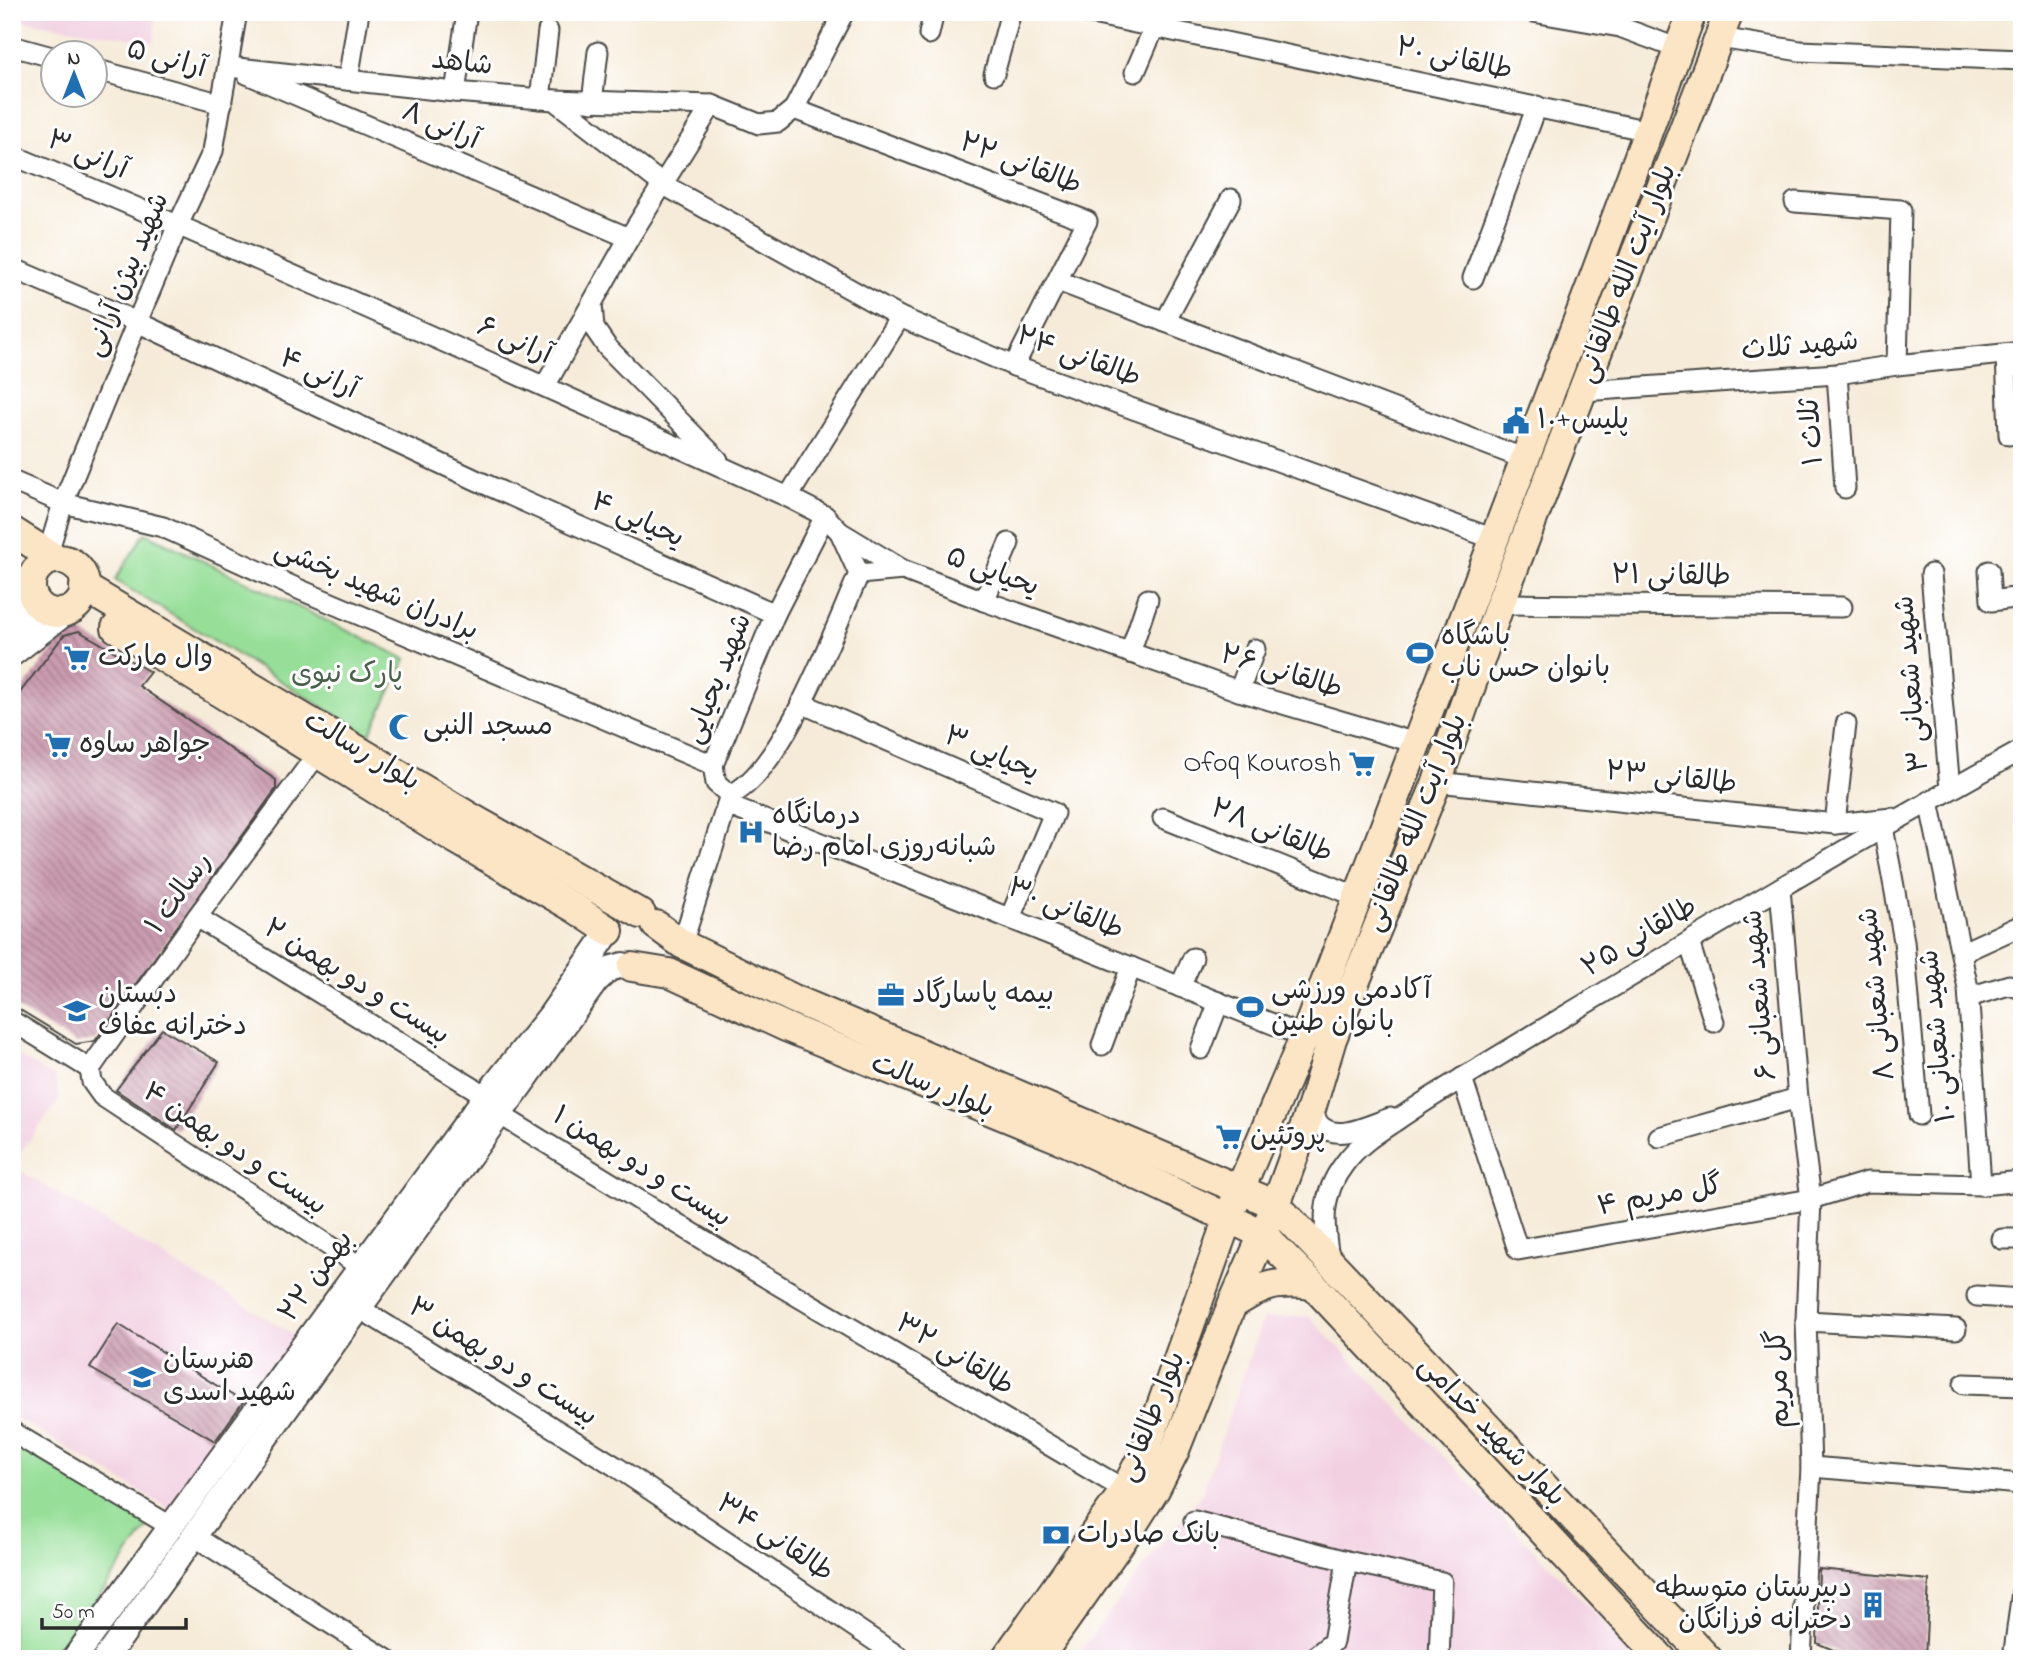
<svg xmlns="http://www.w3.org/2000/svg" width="2034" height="1671" viewBox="0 0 2034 1671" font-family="'Indie Flower','Playpen Sans Arabic',sans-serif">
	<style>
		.built { fill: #f2d0e2 }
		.park { fill: #97df99; stroke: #618562; stroke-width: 2 }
		.building { fill: url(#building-back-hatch) }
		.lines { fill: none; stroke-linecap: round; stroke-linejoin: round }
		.minor-casing { stroke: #494845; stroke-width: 23 }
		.tertiary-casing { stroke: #494845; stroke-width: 28 }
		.secondary-casing { stroke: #494845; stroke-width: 32 }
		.minor { stroke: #fff; stroke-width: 19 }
		.tertiary { stroke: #fff; stroke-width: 24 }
		.secondary { stroke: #fce5c4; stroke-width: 28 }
		.labels { text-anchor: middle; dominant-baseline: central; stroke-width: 6; stroke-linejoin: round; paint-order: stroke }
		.street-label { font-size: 28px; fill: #2b2b2b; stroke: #fff }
		.poi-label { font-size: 28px; fill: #2b2b2b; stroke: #fff; text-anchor: start }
		.park-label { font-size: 28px; fill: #4b614c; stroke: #fff }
	</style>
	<defs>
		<pattern id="building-back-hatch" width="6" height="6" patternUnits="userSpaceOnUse" patternTransform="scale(1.75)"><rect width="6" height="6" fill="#cb9cb0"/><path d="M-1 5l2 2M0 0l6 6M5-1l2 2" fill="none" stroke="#a57f8f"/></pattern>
	</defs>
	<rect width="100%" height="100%" fill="#fff"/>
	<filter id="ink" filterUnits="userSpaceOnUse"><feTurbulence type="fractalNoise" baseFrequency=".0143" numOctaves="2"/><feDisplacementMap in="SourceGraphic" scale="14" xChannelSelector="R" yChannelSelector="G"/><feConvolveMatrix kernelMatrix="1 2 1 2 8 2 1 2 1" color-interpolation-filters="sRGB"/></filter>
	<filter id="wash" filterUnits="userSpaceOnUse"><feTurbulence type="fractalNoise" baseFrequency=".00686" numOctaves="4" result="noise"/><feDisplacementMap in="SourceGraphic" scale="28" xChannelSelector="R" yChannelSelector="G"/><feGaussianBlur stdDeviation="1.57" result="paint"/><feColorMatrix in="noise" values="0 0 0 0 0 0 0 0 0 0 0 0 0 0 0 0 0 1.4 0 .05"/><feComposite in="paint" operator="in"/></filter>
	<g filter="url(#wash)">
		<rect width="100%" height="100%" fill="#f6ebd8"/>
		<g class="built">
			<polygon points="12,12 156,12 154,42 12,19"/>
			<polygon points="12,1052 55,1077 60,1099 12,1164"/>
			<polygon points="12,1166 301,1339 173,1511 12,1415"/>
			<polygon points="1309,1316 1639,1659 1075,1659 1134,1579 1202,1494 1263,1319"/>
		</g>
		<g class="park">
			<polygon points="145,533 406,659 369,735 115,580"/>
			<polygon points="12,1442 149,1525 55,1659 12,1659"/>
		</g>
		<g id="blocks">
			<g class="building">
				<polygon points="79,631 150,672 139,686 276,780 276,789 95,1041 76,1044 12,1005 12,703 64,635"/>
				<polygon points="162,1029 219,1062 176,1130 116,1090"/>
				<polygon points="118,1324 243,1402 215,1441 90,1368"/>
				<polygon points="1819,1569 1929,1580 1925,1659 1854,1659 1817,1643"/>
			</g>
		</g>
	</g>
	<g filter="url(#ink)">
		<use href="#blocks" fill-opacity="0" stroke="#494845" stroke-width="2"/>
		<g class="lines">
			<g class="minor-casing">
				<g id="minor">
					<polyline points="1083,12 1649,131"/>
					<polyline points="1533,12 1620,27 1679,49"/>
					<polyline points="929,34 934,12"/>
					<polyline points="1720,38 1800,51 2022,60"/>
					<polyline points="12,46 52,57"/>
					<polyline points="229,67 455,92 554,100 662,184 900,317 1014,366 1494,539"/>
					<polyline points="94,69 222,104"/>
					<polyline points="1135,72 1154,28"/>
					<polyline points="247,74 629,238"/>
					<polyline points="994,74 1011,12"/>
					<polyline points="348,80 359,12"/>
					<polyline points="455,92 467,12"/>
					<polyline points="540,99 548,31"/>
					<polyline points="554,100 712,105 759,124 778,122 794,109 1087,221 1014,366"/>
					<polyline points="592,102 598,52"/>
					<polyline points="794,109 844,12"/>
					<path d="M12 155C273 264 531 380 788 497L825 516 840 532 859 574C835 627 783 772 730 795"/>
					<polyline points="1795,202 1901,210 1897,365"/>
					<polyline points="12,268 137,322 476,480 775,614"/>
					<polyline points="1473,278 1537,106"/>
					<polyline points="1058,281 1525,459"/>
					<polyline points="592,304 594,328 607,347 718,460"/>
					<polyline points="1165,322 1231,199"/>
					<polyline points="2006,354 2009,435"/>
					<polyline points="1837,374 1845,488"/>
					<polyline points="545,386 629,238 712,105"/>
					<polyline points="1583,391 1837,374 1897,365 2022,352"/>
					<polyline points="12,481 63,503 163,527 296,588 713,765"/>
					<polyline points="788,497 900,317"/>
					<polyline points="840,532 903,570 984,601 1239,691 1416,743"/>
					<polyline points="48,553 63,503 137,322 178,225 213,151 237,12"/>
					<polyline points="1989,571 1991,601 2022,597"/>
					<polyline points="859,574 903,570"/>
					<polyline points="1931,574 1950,789"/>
					<polyline points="984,601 1009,543"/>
					<polyline points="1500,604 1842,607"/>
					<polyline points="1130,653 1148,599"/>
					<polyline points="1239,691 1255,649"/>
					<polyline points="801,703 1054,813 1010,918"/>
					<polyline points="1437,782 1835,824 1892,818"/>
					<polyline points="1929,801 1968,988 1981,1185"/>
					<polyline points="727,805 1305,1037"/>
					<polyline points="1163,818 1358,897"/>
					<polyline points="1835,824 1846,724"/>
					<polyline points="1883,827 1904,941 1919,1115"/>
					<polyline points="1780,888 1798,1098 1811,1199 1806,1321 1811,1467 1801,1659"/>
					<polyline points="197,917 486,1096"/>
					<polyline points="1689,942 1714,1022"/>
					<polyline points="682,944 730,795 716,783 713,765 775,614 825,516"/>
					<polyline points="1961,953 2022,925"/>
					<polyline points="1180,987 1193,958"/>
					<polyline points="1969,997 2009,985 2022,989"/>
					<polyline points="12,1021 90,1069"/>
					<polyline points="1102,1045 1131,967"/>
					<polyline points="1201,1049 1219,1002"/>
					<polyline points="90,1069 197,917 318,753"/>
					<polyline points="90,1069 92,1082 102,1096 361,1267"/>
					<polyline points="1462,1078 1518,1250 1811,1199 1867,1182 1981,1185 2022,1181"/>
					<path d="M1312 1106C1314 1113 1316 1122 1321 1126 1339 1142 1371 1124 1390 1118"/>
					<polyline points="499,1114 753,1270 1125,1490"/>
					<polyline points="1659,1137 1798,1098"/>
					<polyline points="2002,1239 2022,1239"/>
					<path d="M1330 1263C1323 1224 1320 1195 1345 1163 1358 1145 1376 1134 1394 1122 1438 1091 1486 1064 1533 1035 1695 938 1856 841 2022 750"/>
					<polyline points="1977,1296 2022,1299"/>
					<polyline points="359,1308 615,1466 902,1659"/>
					<polyline points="1806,1321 1956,1329"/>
					<polyline points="1964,1384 2022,1386"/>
					<polyline points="12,1432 172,1527"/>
					<polyline points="1811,1467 2022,1484"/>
					<polyline points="1194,1521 1347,1561 1442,1582 1439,1659"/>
					<polyline points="194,1536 386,1659"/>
					<polyline points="1312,1659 1333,1642 1347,1561"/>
					<polyline points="2013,1659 2022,1591"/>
				</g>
			</g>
			<g class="tertiary-casing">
				<g id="tertiary">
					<polyline points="12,646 23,626 31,592"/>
					<polyline points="12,654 69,610"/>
					<polyline points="74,1659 486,1096 550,1016 609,931"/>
					<polyline points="105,1659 596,981 609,969 623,965"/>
				</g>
			</g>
			<g class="secondary-casing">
				<g id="secondary">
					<polyline points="12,531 56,559"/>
					<circle cx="58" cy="586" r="27"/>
					<polyline points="84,587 470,817 641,914"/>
					<polyline points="116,628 457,840 576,909 609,931"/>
					<polyline points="656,925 682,944 794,999 1276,1205 1708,1659"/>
					<polyline points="632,967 669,973 786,1027 1067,1142 1262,1234 1313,1285 1662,1659"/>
					<path d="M1232 1305C1264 1284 1276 1281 1313 1285"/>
					<polyline points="1005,1659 1125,1490 1146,1449 1228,1218 1306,1033 1592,283 1692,12"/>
					<polyline points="1038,1659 1134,1523 1155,1490 1175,1450 1232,1305 1276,1205 1312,1106 1332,1039 1437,782 1500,604 1729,12"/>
				</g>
			</g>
			<use href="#minor" class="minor"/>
			<use href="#tertiary" class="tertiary"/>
			<use href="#secondary" class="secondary"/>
		</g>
	</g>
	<defs>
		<g id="civic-bare" transform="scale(2.1)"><path d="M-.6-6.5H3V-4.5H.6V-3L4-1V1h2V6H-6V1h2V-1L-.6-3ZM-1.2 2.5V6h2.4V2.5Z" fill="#1f6fb2" stroke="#fff" stroke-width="2.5" paint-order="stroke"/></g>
		<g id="stadium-bare" transform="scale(2.1)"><path d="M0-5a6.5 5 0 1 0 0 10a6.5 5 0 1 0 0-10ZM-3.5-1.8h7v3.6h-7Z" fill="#1f6fb2" stroke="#fff" stroke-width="2.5" paint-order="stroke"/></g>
		<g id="supermarket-bare" transform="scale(2.1)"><path d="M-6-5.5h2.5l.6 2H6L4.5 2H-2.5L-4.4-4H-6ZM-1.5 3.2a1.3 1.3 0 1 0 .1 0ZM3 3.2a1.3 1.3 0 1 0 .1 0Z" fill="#1f6fb2" stroke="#fff" stroke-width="2.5" paint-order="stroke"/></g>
		<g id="mosque-bare" transform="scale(2.1)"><path d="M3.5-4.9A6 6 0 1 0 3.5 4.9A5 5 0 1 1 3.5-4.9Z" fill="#1f6fb2" stroke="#fff" stroke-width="2.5" paint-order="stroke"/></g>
		<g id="hospital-bare" transform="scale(2.1)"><path d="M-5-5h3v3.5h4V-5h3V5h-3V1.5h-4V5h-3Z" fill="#1f6fb2" stroke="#fff" stroke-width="2.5" paint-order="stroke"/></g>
		<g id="office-bare" transform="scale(2.1)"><path d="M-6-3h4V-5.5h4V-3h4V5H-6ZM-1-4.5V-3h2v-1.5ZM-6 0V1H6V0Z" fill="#1f6fb2" stroke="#fff" stroke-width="2.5" paint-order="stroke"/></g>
		<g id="school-bare" transform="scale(2.1)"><path d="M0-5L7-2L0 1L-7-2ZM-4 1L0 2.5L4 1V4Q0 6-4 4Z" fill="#1f6fb2" stroke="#fff" stroke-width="2.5" paint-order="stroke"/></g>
		<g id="bank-bare" transform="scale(2.1)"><path d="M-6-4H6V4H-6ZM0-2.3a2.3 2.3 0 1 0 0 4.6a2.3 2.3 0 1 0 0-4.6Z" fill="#1f6fb2" stroke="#fff" stroke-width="2.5" paint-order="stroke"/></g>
		<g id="building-bare" transform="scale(2.1)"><path d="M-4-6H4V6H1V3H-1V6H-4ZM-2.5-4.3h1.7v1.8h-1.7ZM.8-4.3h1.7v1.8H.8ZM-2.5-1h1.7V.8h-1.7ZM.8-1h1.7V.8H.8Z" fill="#1f6fb2" stroke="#fff" stroke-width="2.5" paint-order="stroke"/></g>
	</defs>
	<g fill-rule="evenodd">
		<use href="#civic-bare" x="1516" y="421"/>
		<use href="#stadium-bare" x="1420" y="653"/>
		<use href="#supermarket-bare" x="77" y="658"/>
		<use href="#mosque-bare" x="402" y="727"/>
		<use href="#supermarket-bare" x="58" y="745"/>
		<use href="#supermarket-bare" x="1362" y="764"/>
		<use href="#hospital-bare" x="751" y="832"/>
		<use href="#office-bare" x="891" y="995"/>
		<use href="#stadium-bare" x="1250" y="1007"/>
		<use href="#school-bare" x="77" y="1011"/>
		<use href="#supermarket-bare" x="1229" y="1137"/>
		<use href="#school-bare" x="142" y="1377"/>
		<use href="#bank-bare" x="1056" y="1535"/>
		<use href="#building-bare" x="1873" y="1605"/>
	</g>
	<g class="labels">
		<g class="street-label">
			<text transform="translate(166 60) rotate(15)">آرانی ۵</text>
			<text transform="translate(1454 60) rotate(12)">طالقانی ۲۰</text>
			<text transform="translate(462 64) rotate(6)">شاهد</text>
			<text transform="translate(440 127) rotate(23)">آرانی ۸</text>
			<text transform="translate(87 156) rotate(23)">آرانی ۳</text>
			<text transform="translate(1020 165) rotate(21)">طالقانی ۲۲</text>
			<text transform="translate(1628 274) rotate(-69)">بلوار آیت الله طالقانی</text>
			<text transform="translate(128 275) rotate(-67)">شهید بیژن آرانی</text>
			<text transform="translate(514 342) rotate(24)">آرانی ۶</text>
			<text transform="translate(1800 347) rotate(-5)">شهید ثلاث</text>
			<text transform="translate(1078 358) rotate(20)">طالقانی ۲۴</text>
			<text transform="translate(318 375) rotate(25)">آرانی ۴</text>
			<text transform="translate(1813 432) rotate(-94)">ثلاث ۱</text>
			<text transform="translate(637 521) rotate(24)">یحیایی ۴</text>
			<text transform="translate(992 573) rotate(20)">یحیایی ۵</text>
			<text transform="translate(1671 577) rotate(1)">طالقانی ۲۱</text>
			<text transform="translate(376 591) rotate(23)">برادران شهید بخشی</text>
			<text transform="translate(1281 673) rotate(17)">طالقانی ۲۶</text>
			<text transform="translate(719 679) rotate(-68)">شهید یحیایی</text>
			<text transform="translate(1913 684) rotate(-95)">شهید شعبانی ۳</text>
			<text transform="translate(361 752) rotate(31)">بلوار رسالت</text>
			<text transform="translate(991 755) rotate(23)">یحیایی ۳</text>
			<text transform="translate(1671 779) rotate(6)">طالقانی ۲۳</text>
			<text transform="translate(1417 823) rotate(-68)">بلوار آیت الله طالقانی</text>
			<text transform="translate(1271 832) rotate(22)">طالقانی ۲۸</text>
			<text transform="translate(180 894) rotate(-54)">رسالت ۱</text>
			<text transform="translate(1065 910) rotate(22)">طالقانی ۳۰</text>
			<text transform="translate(1640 938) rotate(-31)">طالقانی ۲۵</text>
			<text transform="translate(356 983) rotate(32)">بیست و دو بهمن ۲</text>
			<text transform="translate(1878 994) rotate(-96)">شهید شعبانی ۸</text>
			<text transform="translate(1761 995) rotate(-95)">شهید شعبانی ۶</text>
			<text transform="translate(1939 1036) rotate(-96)">شهید شعبانی ۱۰</text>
			<text transform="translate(932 1087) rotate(22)">بلوار رسالت</text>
			<text transform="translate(234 1150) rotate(34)">بیست و دو بهمن ۴</text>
			<text transform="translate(641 1168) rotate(32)">بیست و دو بهمن ۱</text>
			<text transform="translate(1660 1197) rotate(-10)">گل مریم ۴</text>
			<text transform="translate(317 1277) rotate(-54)">۲۲ بهمن</text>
			<text transform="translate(954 1356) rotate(31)">طالقانی ۳۲</text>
			<text transform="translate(502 1363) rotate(32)">بیست و دو بهمن ۳</text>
			<text transform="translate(1780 1379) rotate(-92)">گل مریم</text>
			<text transform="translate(1153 1417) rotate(-68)">بلوار طالقانی</text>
			<text transform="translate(1491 1432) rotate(46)">بلوار شهید خدامی</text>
			<text transform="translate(774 1539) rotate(34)">طالقانی ۳۴</text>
		</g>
		<g class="poi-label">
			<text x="1537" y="421">پلیس+۱۰</text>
			<text x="1441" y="637">باشگاه<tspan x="1441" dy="32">بانوان حس ناب</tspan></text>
			<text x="98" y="658">وال مارکت</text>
			<text x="423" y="727">مسجد النبی</text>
			<text x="79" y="745">جواهر ساوه</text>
			<text x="1341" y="764" text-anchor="end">Ofoq Kourosh</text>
			<text x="772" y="816">درمانگاه<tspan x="772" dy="32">شبانه‌روزی امام رضا</tspan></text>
			<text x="1271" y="991">آکادمی ورزشی<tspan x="1271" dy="32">بانوان طنین</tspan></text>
			<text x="98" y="995">دبستان<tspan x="98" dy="32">دخترانه عفاف</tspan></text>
			<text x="912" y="995">بیمه پاسارگاد</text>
			<text x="1250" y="1137">پروتئین</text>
			<text x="163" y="1361">هنرستان<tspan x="163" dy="32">شهید اسدی</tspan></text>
			<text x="1077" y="1535">بانک صادرات</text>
			<text x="1852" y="1589" text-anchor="end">دبیرستان متوسطه<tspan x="1852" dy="32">دخترانه فرزانگان</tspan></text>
		</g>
		<g class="park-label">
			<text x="347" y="675">پارک نبوی</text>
		</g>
	</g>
	<rect width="2034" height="1671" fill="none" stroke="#fff" stroke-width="42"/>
	<g transform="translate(74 74)"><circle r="33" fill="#ffffff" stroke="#aaaaaa" stroke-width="2"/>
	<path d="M0-5L12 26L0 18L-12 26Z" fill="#1f6fb2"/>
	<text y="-10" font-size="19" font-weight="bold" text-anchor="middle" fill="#2b2b2b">N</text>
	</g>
	<path d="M42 1618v10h144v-10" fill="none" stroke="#2b2b2b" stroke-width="3.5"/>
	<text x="52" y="1618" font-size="21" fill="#2b2b2b" stroke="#ffffff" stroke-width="5" paint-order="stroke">50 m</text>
</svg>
